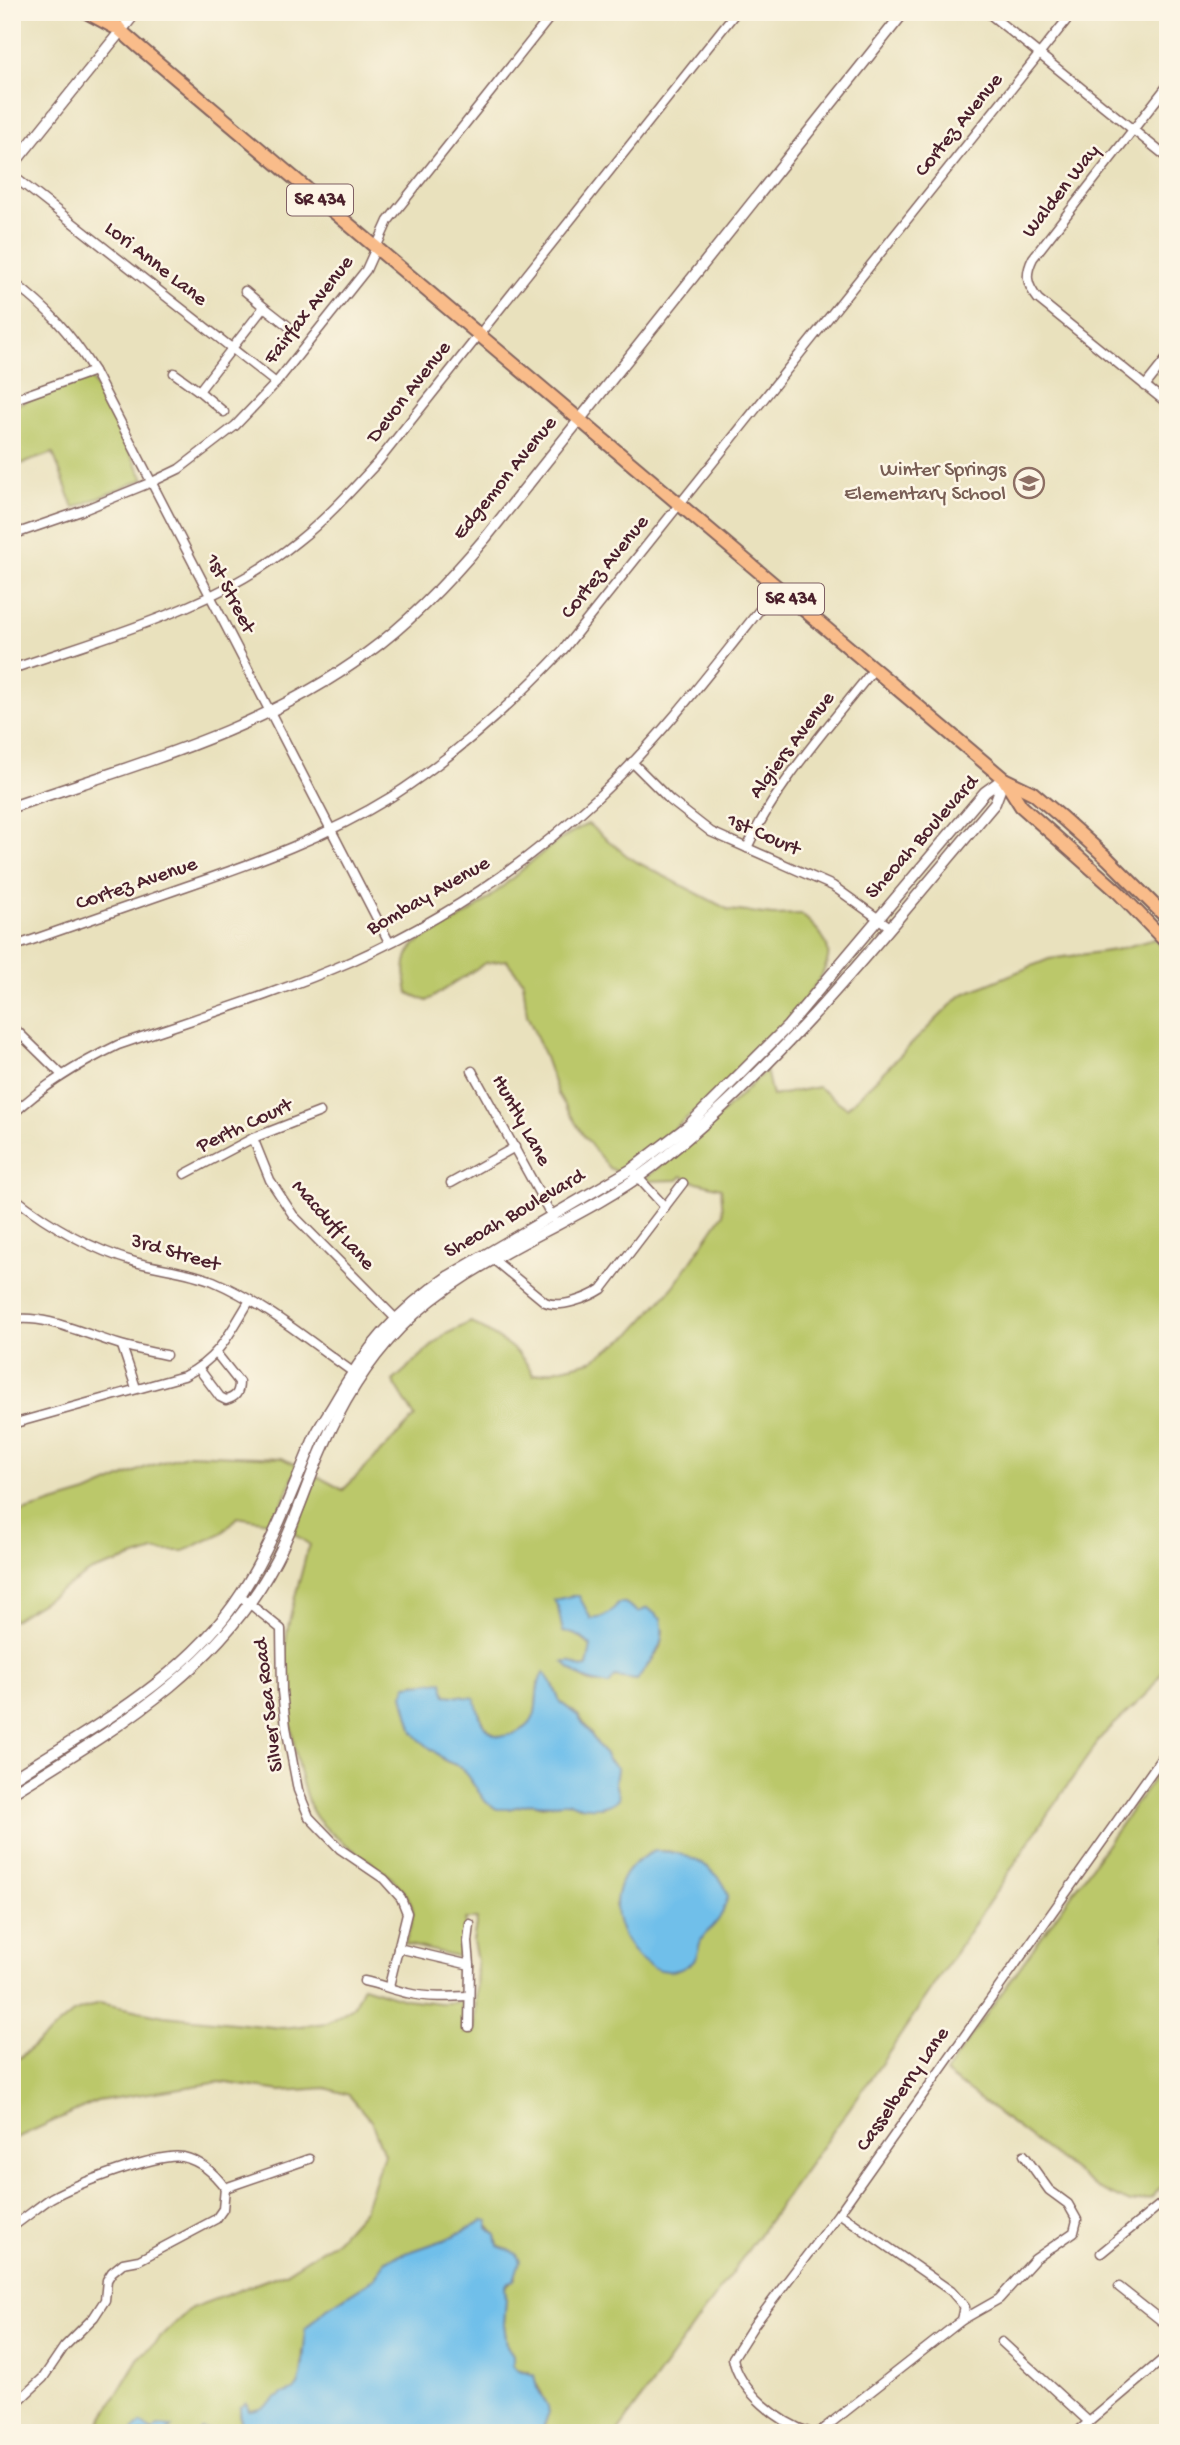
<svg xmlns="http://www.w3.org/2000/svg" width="1180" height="2445" viewBox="0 0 1180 2445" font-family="'Gochi Hand',sans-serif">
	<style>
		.green { fill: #bbc86a; stroke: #82744a; stroke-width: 2; fill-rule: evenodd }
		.water { fill: #6fbfea; stroke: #5c6f8a; stroke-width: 2 }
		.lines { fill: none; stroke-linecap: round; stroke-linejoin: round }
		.minor-casing { stroke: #82635e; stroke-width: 11 }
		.tertiary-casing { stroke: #82635e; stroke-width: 13 }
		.primary-casing { stroke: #82635e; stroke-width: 16 }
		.minor { stroke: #fff; stroke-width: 8 }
		.tertiary { stroke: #fff; stroke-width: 10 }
		.primary { stroke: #f9bc8a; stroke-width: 12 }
		.labels { text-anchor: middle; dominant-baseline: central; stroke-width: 5; stroke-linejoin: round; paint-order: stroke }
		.shield { fill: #fcf5e5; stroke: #7f5f63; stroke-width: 2 }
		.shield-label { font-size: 19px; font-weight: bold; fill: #4a1f2b }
		.street-label { font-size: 21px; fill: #4a1f2b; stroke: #fcf5e5 }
		.education-label { font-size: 21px; fill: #785e54; stroke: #fcf5e5; text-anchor: end }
	</style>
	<rect width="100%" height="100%" fill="#fcf5e5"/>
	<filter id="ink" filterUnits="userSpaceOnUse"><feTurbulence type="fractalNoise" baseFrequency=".0143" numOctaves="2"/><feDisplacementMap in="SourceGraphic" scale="14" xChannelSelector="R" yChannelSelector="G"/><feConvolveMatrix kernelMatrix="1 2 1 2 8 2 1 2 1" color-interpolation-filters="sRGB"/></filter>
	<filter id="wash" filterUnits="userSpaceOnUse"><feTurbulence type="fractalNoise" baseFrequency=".00686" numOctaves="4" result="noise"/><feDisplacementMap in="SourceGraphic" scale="28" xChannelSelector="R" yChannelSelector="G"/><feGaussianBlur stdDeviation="1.57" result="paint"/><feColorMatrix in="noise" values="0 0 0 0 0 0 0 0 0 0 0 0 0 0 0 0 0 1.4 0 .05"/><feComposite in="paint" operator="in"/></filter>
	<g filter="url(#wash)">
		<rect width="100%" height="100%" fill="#e9e1bd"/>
		<g class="green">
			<polygon points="91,378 144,479 74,508 53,453 12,467 12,406"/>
			<path d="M588 824 631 859 729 910 773 915 801 914C813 925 831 940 828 958 820 1006 663 1144 618 1172L609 1168 583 1135 558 1094 543 1052 527 1015 523 981 506 960 485 963 427 1001 408 993C405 978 402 960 413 947 420 938 445 928 455 922 503 894 538 846 588 824Z"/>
			<path d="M1154 939 1168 953V1663L1146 1695 1102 1736 1049 1812 884 2060 617 2433H541C554 2406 543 2395 529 2372L516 2369 513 2365V2355L507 2345 504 2324 506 2298 505 2287 516 2277 509 2250 498 2245 496 2236 484 2220 447 2239 386 2260 375 2278 323 2311 310 2324 305 2337 307 2342 303 2351 301 2378 298 2386 293 2391 282 2395 264 2409 249 2411 246 2404 240 2408 241 2425C226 2429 217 2434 201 2430L198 2433H167L170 2429 152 2431 145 2426 138 2427 129 2433H94L138 2359 191 2308 285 2273 337 2240 364 2210 384 2154 371 2121 349 2095 326 2088 281 2091 220 2082 97 2101 12 2140V2064L73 2013 99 2003 164 2016 282 2028 327 2023 353 2007 363 1986 405 1999 440 2003 464 2002V2033L475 2032 477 1962 473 1941 477 1919H466L462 1942 464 1958 405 1944C407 1935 413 1922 413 1913 411 1874 332 1847 313 1812 295 1779 281 1671 287 1633 291 1607 300 1581 306 1555L310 1545 294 1534 317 1476 343 1490 415 1417 393 1381 444 1335 471 1322C493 1335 523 1350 533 1375L591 1361 631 1334 674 1286 723 1214 721 1188 689 1180 682 1176 678 1180 647 1181 645 1178 697 1138 766 1070 772 1096 818 1087 847 1108 961 995 1049 959 1115 950ZM555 1600 582 1602 591 1619 603 1618 625 1603 663 1630 661 1648 637 1680 614 1677 607 1684C589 1685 578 1679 571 1662L581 1668 587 1667 591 1646 574 1633 563 1632 558 1607ZM415 1683 452 1697 461 1696 480 1715 486 1728 496 1736H509L529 1726 535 1717 538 1683 553 1684 560 1702 579 1716 609 1761 617 1768 615 1783 619 1798 603 1807 579 1806 569 1802 542 1806 533 1803 508 1809H497L486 1802 461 1767 445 1761 413 1732 403 1695ZM655 1851H668L679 1854 723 1912C717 1922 705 1931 701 1940 693 1956 695 1962 676 1971L615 1906C620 1880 630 1862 655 1851Z"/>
			<polygon points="189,1454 282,1458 298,1466 274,1523 237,1517 222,1533 184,1551 154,1551 92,1571 12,1621 12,1515 87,1493 146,1467"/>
			<polygon points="1168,1758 1168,2180 1151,2198 1130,2203 1097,2188 945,2073"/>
		</g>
		<g class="water">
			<path d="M571 1596H579L591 1619C605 1618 610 1614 618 1603H625L638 1612 648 1608 661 1619C667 1650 651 1657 637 1680L615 1677 609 1685C587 1681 580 1679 563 1662H571L581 1668 587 1667 591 1646C582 1637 575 1633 563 1632L558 1607 554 1600Z"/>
			<path d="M544 1672 553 1685 560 1702 578 1716 609 1761 617 1768 615 1783 619 1798C610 1808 591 1809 577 1805 570 1803 573 1802 567 1803 554 1803 546 1807 533 1803L508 1809H497L486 1802 461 1767 446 1761 419 1739 413 1732 403 1695 407 1685 443 1681 445 1695 475 1698C479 1713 482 1735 501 1736 509 1736 515 1734 522 1730 545 1717 530 1691 544 1672Z"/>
			<path d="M655 1851C682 1850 722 1867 728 1896 725 1906 722 1917 714 1925 711 1929 706 1932 703 1937 697 1945 700 1954 693 1961 644 2006 570 1887 655 1851Z"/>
			<path d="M484 2220 488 2221V2228L496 2235 498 2246 516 2253 520 2261 514 2280 508 2282 505 2287 506 2298 504 2324 507 2346 513 2355V2365L516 2369 534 2375 537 2388 547 2404 549 2412 541 2433H198L201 2429C216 2433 226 2429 241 2426L240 2408 246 2403 249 2411C265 2410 270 2403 282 2394 287 2391 293 2392 297 2387 303 2380 305 2339 305 2329L323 2311 375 2278 386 2260 447 2239Z"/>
			<polygon points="141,2423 152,2431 158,2426 172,2427 167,2433 129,2433"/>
		</g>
	</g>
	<g filter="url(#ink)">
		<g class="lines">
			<g class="minor-casing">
				<g id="minor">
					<polyline points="987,12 1168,158"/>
					<path d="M1168 85 1033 258C1025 274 1026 284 1038 299L1168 404"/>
					<polyline points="12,175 276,383"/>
					<path d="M12 281C49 310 69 331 94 371L389 942"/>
					<polyline points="264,307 292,329"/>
					<polyline points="174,373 199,391 264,307 245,291"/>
					<polyline points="1145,386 1168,357"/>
					<polyline points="199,391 224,412"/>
					<polyline points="12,400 94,371"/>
					<polyline points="12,535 81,511 152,482 179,469 235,426 276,383 366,270 388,221 554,12"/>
					<path d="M12 669C110 635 216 608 298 541 327 518 352 490 377 463L736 12"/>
					<polyline points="632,762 670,800 711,832 833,886 890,927"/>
					<path d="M747 848C778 781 828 727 874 669"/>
					<path d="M12 947C71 927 129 906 187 886 257 862 328 836 391 797 455 756 511 705 563 650L1073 12"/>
					<polyline points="12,1026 62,1075"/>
					<polyline points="472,1071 554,1220"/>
					<path d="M12 1115C43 1085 79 1064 118 1045 196 1018 276 994 352 961 442 921 526 864 598 797 665 734 720 659 777 588"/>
					<polyline points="253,1138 270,1180 293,1215 400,1323"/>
					<polyline points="634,1173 665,1207"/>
					<polyline points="185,1174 253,1138 320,1112"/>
					<polyline points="451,1183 515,1147"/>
					<path d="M12 1196C49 1225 90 1249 135 1262 161 1269 188 1271 213 1281 266 1304 310 1342 357 1375"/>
					<path d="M494 1260 545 1302C560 1309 588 1298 602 1289L683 1183"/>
					<path d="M12 1320C42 1313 87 1335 118 1344 134 1349 150 1352 166 1355"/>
					<polyline points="122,1346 136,1388"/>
					<path d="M199 1369 220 1397 226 1400C236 1397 239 1393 239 1382L216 1353"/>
					<path d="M12 1424 184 1376C219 1359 231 1331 250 1300"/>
					<polyline points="245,1600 281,1629 282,1691 286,1727 298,1790 309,1817 340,1849 384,1879 401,1898 407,1913 389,1986"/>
					<polyline points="398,1948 470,1965"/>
					<path d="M364 1981C379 1984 393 1990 407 1993 428 1998 449 1997 469 1996"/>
					<polyline points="469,2027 470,1965 468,1942 470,1924"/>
					<polyline points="225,2188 309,2159"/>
					<path d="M12 2227C25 2218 38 2207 51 2198 74 2185 159 2152 183 2157 201 2161 215 2174 225 2188L223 2209 216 2219 139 2260 123 2263 112 2272 107 2280 105 2300 94 2317 64 2347 43 2378 12 2407"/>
					<polyline points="1101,2253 1168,2198"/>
					<polyline points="1119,2287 1168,2326"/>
					<polyline points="962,2320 999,2299 1035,2259 1074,2232 1077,2220 1068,2204 1049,2190 1024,2155"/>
					<polyline points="1002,2342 1089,2422"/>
					<polyline points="909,2430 913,2433"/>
					<path d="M811 2433C780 2423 739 2391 733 2358L754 2325 839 2213 1168 1749"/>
					<polyline points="818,2433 962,2320 965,2307 951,2291 839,2213"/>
					<polyline points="1076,2433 1168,2355"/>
				</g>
			</g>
			<g class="tertiary-casing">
				<g id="tertiary">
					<polyline points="12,166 136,12"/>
					<path d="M12 807C133 765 262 731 366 654 412 621 451 579 487 536L904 12"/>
					<path d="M12 1779C93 1727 188 1677 241 1594 272 1546 291 1493 313 1441 318 1428 327 1416 334 1404 365 1349 396 1312 449 1276L632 1169 688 1126 788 1026 985 792 1003 779"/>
					<path d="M12 1793C113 1730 219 1670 276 1560 294 1526 305 1489 320 1454 339 1408 365 1364 400 1328 470 1256 573 1227 652 1167 781 1067 890 927 995 803L1004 779"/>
				</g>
			</g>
			<g class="primary-casing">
				<g id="primary">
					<polyline points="86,12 114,27"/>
					<polyline points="106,12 121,31 138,46 1004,779 1033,793 1060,816 1108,859 1168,919"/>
					<polyline points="1004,779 1021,806 1118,892 1168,944"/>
				</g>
			</g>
			<use href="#minor" class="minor"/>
			<use href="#tertiary" class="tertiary"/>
			<use href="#primary" class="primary"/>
		</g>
	</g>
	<defs>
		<g id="school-ring" transform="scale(1.575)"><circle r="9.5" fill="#fcf5e5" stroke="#8d6e63" stroke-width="1.5"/><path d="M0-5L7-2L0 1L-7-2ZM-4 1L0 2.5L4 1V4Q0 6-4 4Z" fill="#8d6e63"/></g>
	</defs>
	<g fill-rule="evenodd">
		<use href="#school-ring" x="1029" y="483"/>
	</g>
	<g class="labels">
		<g class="shield">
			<rect x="287" y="184.5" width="66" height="31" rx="5"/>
			<rect x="758" y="583.5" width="66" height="31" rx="5"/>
		</g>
		<g class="shield-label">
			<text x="320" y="200">SR 434</text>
			<text x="791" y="599">SR 434</text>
		</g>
		<g class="street-label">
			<text transform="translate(960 126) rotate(-51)">Cortez Avenue</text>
			<text transform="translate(1062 192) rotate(-52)">Walden Way</text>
			<text transform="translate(155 265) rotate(38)">Lori Anne Lane</text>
			<text transform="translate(310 311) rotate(-52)">Fairfax Avenue</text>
			<text transform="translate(410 393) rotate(-52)">Devon Avenue</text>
			<text transform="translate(506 479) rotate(-51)">Edgemon Avenue</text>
			<text transform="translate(606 568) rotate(-51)">Cortez Avenue</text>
			<text transform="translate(229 594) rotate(63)">1st Street</text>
			<text transform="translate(793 746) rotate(-53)">Algiers Avenue</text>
			<text transform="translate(763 836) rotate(24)">1st Court</text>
			<text transform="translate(923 838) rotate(-48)">Sheoah Boulevard</text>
			<text transform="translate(137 885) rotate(-19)">Cortez Avenue</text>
			<text transform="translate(429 897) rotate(-30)">Bombay Avenue</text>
			<text transform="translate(520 1121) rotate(61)">Huntly Lane</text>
			<text transform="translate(245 1127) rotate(-25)">Perth Court</text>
			<text transform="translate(515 1215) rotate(-30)">Sheoah Boulevard</text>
			<text transform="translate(332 1226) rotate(48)">Macduff Lane</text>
			<text transform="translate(175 1254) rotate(16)">3rd Street</text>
			<text transform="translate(270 1705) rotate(-97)">Silver Sea Road</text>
			<text transform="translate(904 2090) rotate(-55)">Casselberry Lane</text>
		</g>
		<g class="education-label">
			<text x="1006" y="471">Winter Springs<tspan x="1006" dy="24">Elementary School</tspan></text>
		</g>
	</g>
	<rect width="1180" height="2445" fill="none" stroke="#fcf5e5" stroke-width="42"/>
</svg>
